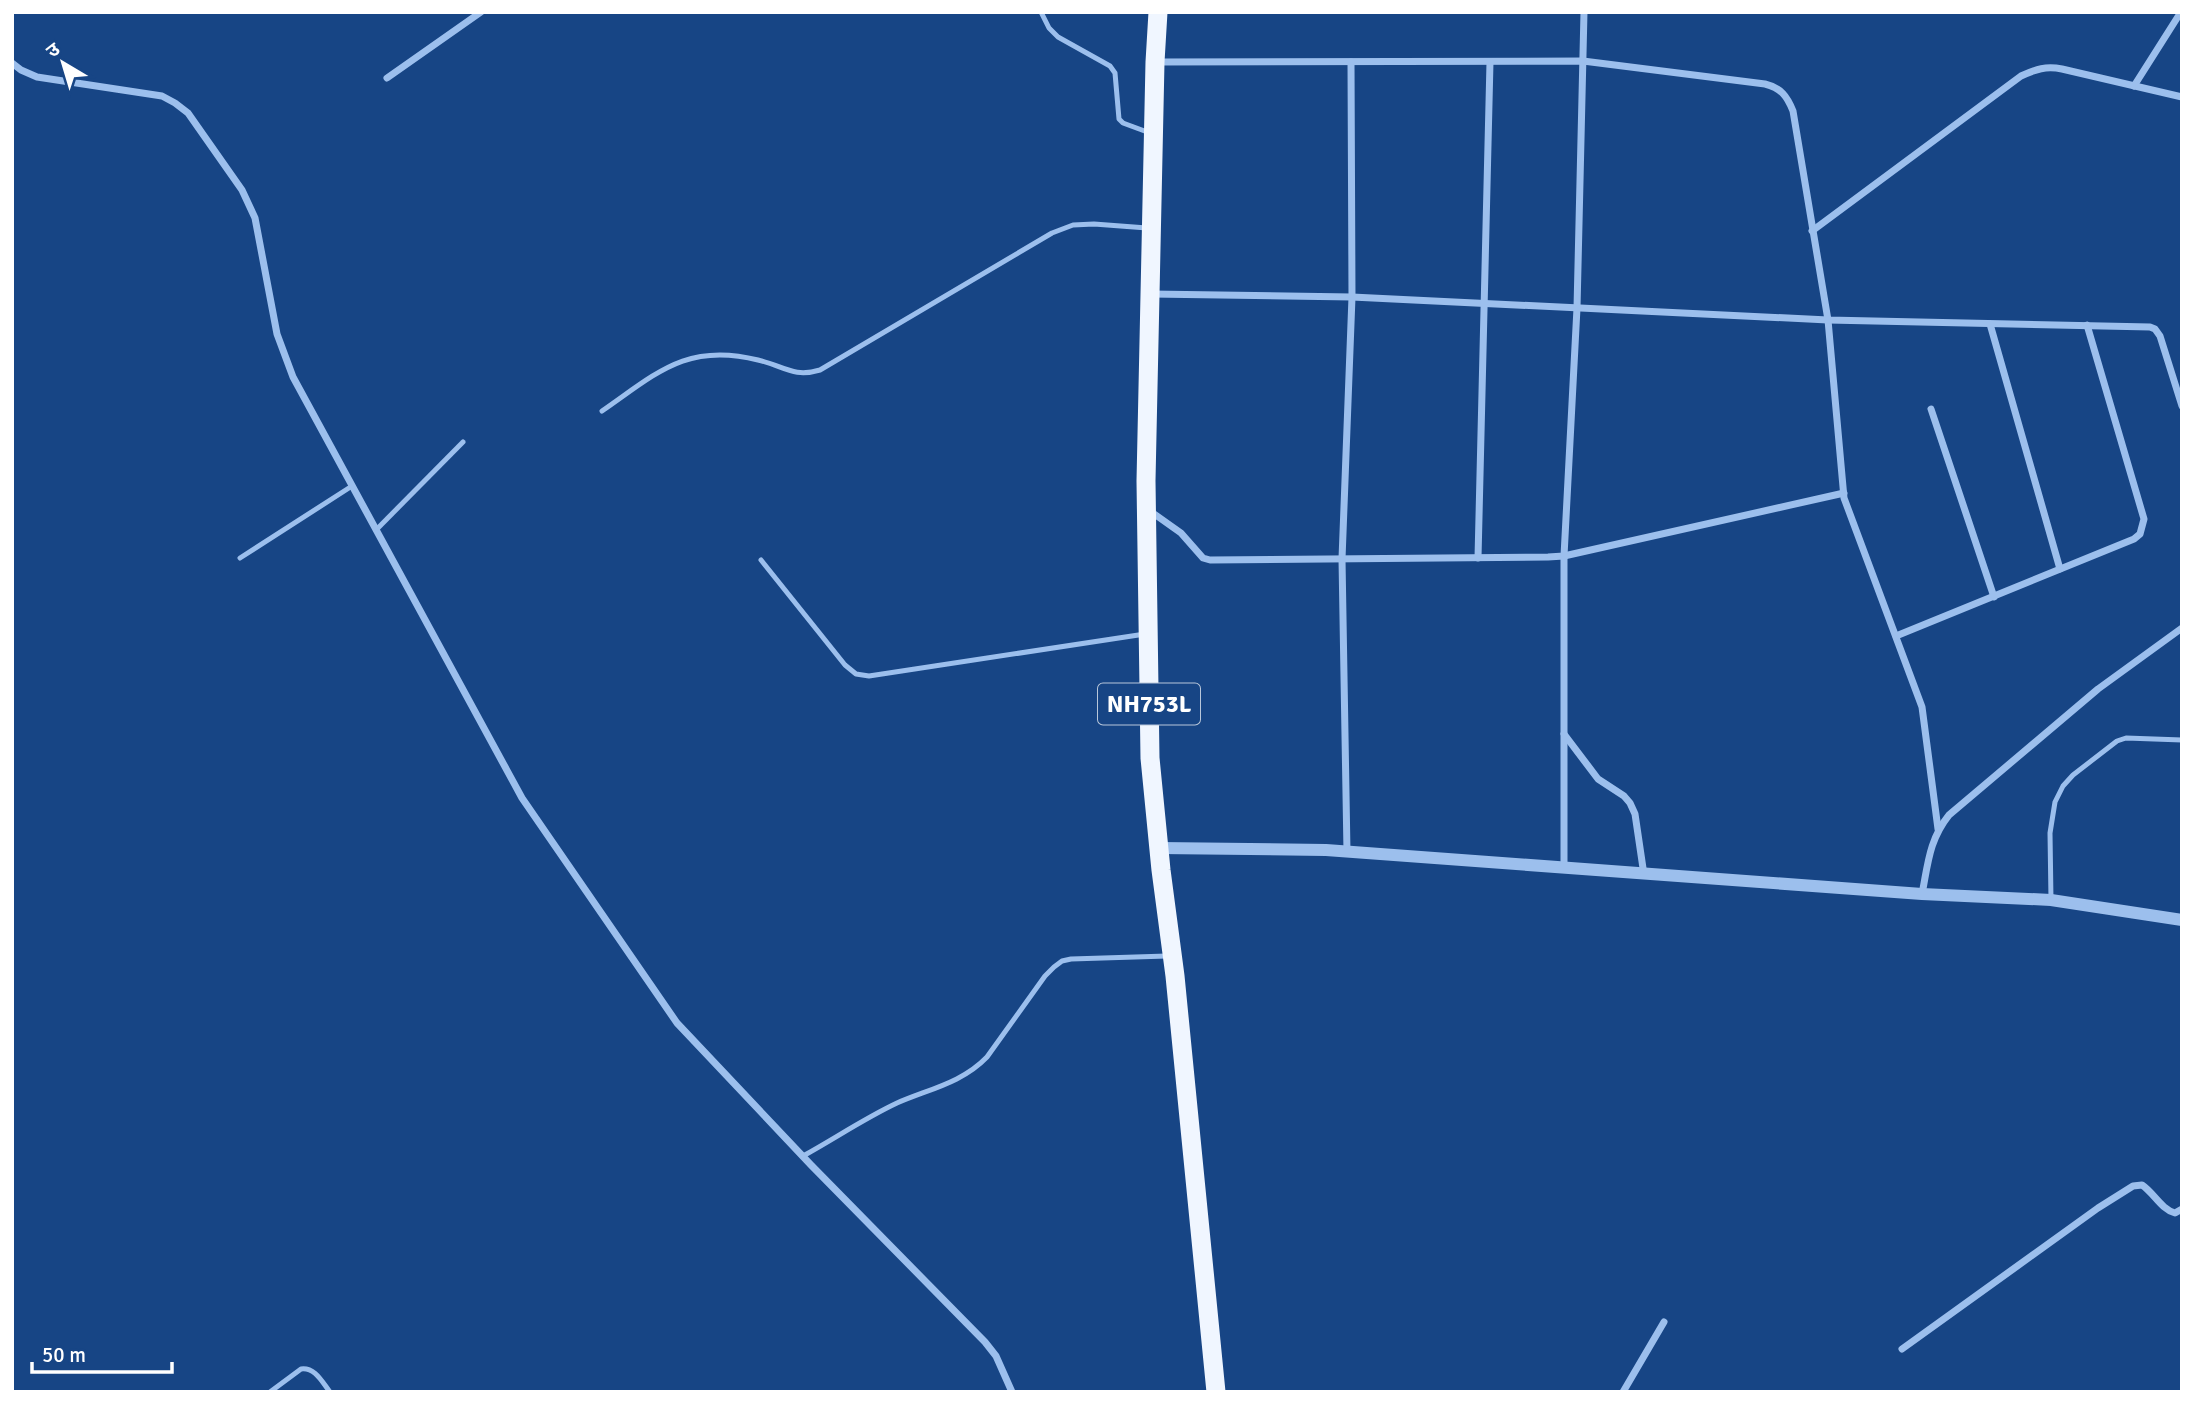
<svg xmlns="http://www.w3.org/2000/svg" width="2194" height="1404" viewBox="0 0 2194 1404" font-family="Signika,'Noto Sans Devanagari',sans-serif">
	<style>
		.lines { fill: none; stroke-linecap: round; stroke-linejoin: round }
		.service { stroke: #9cbfed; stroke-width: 5 }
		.minor { stroke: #9cbfed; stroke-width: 7 }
		.tertiary { stroke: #9cbfed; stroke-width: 12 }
		.trunk { stroke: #f0f6ff; stroke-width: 19 }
		.labels { text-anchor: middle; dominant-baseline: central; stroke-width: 7; stroke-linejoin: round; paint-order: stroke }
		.shield { fill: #174585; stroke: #b9c7da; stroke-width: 2 }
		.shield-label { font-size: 24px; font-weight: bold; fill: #fff }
	</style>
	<rect width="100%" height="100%" fill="#174585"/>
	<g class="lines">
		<g class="service">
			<polyline points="1041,12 1049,28 1058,37 1110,66 1115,73 1119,119 1123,123 1150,133"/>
			<path d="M602 411C657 373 687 342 758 360 784 366 793 378 820 370L1052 233 1073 225 1094 224 1147 228"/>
			<polyline points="376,530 463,442"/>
			<polyline points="240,558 352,486"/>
			<polyline points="761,560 845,665 856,674 869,676 1145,634"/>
			<polyline points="2051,900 2050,833 2055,802 2063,786 2073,775 2117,741 2126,738 2182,740"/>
			<path d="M803 1156C834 1139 865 1118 897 1103 929 1089 962 1083 987 1057L1045 976 1054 967 1062 961 1071 959 1167 956"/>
			<path d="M270 1392 301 1369C315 1367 322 1382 330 1392"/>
		</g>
		<g class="minor">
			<path d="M1156 62 1583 61 1765 84C1781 88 1787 96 1793 111L1828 320 1844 498 1922 707 1938 829"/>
			<polyline points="12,63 21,70 37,77 162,96 175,103 188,113 242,190 255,218 277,334 293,377 522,798 677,1023 811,1165 985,1342 996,1356 1012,1392"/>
			<polyline points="387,78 481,12"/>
			<polyline points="2134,86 2179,15"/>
			<path d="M1812 231 2021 76C2036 69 2046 66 2062 69L2182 97"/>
			<polyline points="1151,294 1352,297 1828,320 2150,327 2155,329 2160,336 2182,406"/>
			<polyline points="1990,324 2060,569"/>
			<polyline points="1931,409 1994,597"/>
			<polyline points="1150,511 1181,533 1203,558 1210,560 1548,557 1564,556 1844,493"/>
			<polyline points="1478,558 1490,62"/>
			<polyline points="1896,636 2134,539 2140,534 2144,519 2087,325"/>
			<polyline points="1564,734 1598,779 1624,796 1630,803 1635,814 1644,875"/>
			<polyline points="1347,852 1342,559 1352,297 1351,62"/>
			<polyline points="1564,868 1564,556 1577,308 1584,12"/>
			<path d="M1922 894C1928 864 1929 840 1949 815L2098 689 2182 628"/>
			<path d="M1902 1349 2098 1208 2133 1186 2142 1185C2154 1193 2161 1209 2175 1213L2182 1209"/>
			<polyline points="1623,1392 1664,1322"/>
		</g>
		<polyline class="tertiary" points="1159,848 1326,850 1922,894 2051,900 2182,920"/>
		<polyline class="trunk" points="1158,12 1155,62 1146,481 1150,758 1161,870 1175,976 1216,1392"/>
	</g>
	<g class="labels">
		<rect class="shield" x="1098" y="683.5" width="102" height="41" rx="5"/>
		<g class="shield-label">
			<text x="1149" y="704">NH753L</text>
		</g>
	</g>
	<rect width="2194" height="1404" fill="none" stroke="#ffffff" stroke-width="28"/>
	<g transform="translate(63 63) rotate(322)" stroke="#174585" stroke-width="5" paint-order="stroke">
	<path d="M0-5L12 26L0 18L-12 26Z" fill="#ffffff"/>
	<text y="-10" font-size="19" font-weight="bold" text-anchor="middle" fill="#ffffff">उ</text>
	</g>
	<path d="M32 1362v10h140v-10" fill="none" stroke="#ffffff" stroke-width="3.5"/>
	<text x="42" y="1362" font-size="21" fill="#ffffff" stroke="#174585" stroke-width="5" paint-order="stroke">50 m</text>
</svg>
